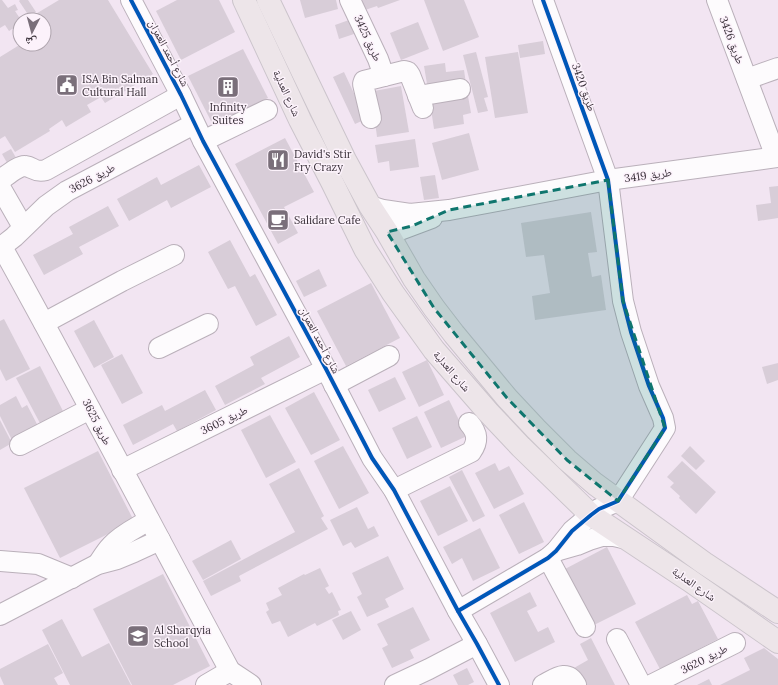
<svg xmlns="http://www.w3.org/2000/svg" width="778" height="685" viewBox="0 0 778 685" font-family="Lora,'Noto Naskh Arabic',serif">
<rect width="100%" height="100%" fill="#f2e5f2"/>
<g fill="#d8cdd8">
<path d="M0,0H2L8,8L15,4L18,10L15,11L21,20L20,24L9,31L5,25L0,28Z"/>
<path d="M20,0H28L36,12L29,16L19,1Z"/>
<path d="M59,0H108L153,74L105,103L101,97L87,105L91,112L66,127L62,120L49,129L50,131L15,152L5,136L0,139V57L21,44H44V20H30L29,18Z"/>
<path d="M177,0H219L235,32L181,60L156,11Z"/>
<path d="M300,0H336L338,9L305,18Z"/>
<path d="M362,0H400L378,8L377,6L365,10Z"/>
<path d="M424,0H464L479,37L443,51Z"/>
<path d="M349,20L354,34L339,39L335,25Z"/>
<path d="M418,22L429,49L401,60L390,33Z"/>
<path d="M543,41L545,54L520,58L518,45Z"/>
<path d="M243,49L268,98L213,125L188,76Z"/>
<path d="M476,52L488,97L484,98L488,111L478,113L463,55Z"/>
<path d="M518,52L528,113L495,118L485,57Z"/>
<path d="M445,63L446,72L464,70L466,84L428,90L424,66Z"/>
<path d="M344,72L366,119L355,124L333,77Z"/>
<path d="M401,86L409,132L377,137L374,114V91Z"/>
<path d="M468,96L471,113L463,115L464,124L434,129L430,102Z"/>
<path d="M469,133L479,170L442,180L432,143Z"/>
<path d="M285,138L314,192L284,207L298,233L278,244L235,164Z"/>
<path d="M415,139L419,167L390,171L389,161L378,163L375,145Z"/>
<path d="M11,149L19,163L10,168L2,154Z"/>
<path d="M199,165L211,187L171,208L167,200L129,221L117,199L157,177L161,185Z"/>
<path d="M435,175L439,198L424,200L420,177Z"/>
<path d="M778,186V218L758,221L756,205L771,203L769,187Z"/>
<path d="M108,206L119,226L79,247L83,254L44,275L33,255L73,234L69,227Z"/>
<path d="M591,212L597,252L588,253L592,277L601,275L606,310L535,320L532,296L550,293L544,255L526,257L521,223Z"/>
<path d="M230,240L250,277L255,274L277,315L256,326L235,286L228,289L208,252Z"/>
<path d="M319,269L327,286L304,297L296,281Z"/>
<path d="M371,283L400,338L346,366L317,311Z"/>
<path d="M4,319L30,369L6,381L0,369V321Z"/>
<path d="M94,320L114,357L94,368L74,331Z"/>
<path d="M289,336L300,357L261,378L265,384L225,405L215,386L254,365L250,357Z"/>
<path d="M122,354L143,393L122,404L101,365Z"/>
<path d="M427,360L444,395L419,407L402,372Z"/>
<path d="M778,363V380L767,384L762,367Z"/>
<path d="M40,366L65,415L42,427L16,378Z"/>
<path d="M395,377L406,399L379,412L368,390Z"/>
<path d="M205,390L216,410L177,431L173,424L133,445L123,425L162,405L165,411Z"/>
<path d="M314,392L340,440L311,455L285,408Z"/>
<path d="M16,396L22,408L27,405L39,428L13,442L0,416V405Z"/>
<path d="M449,400L467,436L441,448L424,412Z"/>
<path d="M270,415L296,462L266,478L241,430Z"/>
<path d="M417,416L432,447L407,459L392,428Z"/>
<path d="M0,420L12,443L0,450Z"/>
<path d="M343,446L369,493L339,509L314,461Z"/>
<path d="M690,446L705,461L696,470L681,456Z"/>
<path d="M98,451L134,521L60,558L24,488Z"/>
<path d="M682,461L716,492L696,514L679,498L680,496L670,487L674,483L667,477Z"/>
<path d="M495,463L499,471L509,466L524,494L494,509L475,473Z"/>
<path d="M299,468L324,516L321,518L328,529L239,576L241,581L211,596L203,581L312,523L295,532L269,484Z"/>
<path d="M462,470L485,516L473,522L449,477Z"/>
<path d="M450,486L468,521L438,536L420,501Z"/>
<path d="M524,502L544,542L519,554L499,515Z"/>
<path d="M357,507L368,529L374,526L379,536L355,548L351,542L343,546L330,520Z"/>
<path d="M480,528L500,568L473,581L462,558L452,564L443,547Z"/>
<path d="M231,540L241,559L203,580L192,561Z"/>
<path d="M607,547L636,604L594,625L565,569Z"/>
<path d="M388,556L404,589L385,599L389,607L367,617L357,597L362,594L352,573Z"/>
<path d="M320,568L329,586L325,588L329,594L332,592L341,610L338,611L339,615L317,626L315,623L288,637L280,621L272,624L266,612L269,610L266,603L282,595L278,588L304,574L305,575Z"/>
<path d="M163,574L210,666L173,685H132L93,609Z"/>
<path d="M530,592L537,606L527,611L538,632L548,627L555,642L515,662L490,613Z"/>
<path d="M687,595L692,604L698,601L718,639L660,669L635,622Z"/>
<path d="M413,607L430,640L410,650L414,658L392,668L382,648L388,645L377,624Z"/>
<path d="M351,611L361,630L343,640L332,620Z"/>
<path d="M62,619L82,657L109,643L131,685H70L42,630Z"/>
<path d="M591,638L615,685H583L574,668L588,660L580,644Z"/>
<path d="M48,644L63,673L54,678L58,685H4L0,676V669Z"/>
<path d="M764,648L778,659V685H720L750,670L744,658Z"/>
<path d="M467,668L474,682L468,685H458L453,675Z"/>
<path d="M709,679L712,685H697Z"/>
</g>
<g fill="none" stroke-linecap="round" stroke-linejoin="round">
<g stroke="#bab0ba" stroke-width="22">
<g id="minor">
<path d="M131,0L181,95L203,141L326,369L372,458L394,490L458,611L477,644L499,685"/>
<path d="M350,0L378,59L384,76"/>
<path d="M717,0L776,157"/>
<path d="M747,79L778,68"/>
<path d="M418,96L460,89"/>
<path d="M371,118L363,84L364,81L404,71L408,72L410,75L423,108"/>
<path d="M203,141L267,110"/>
<path d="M0,180C5,177 19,165 25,166C34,167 34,173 46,170L181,95"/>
<path d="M0,187L23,227"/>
<path d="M370,206L383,210L410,214L449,210L608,180L778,157"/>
<path d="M387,232L400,230L432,218"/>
<path d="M2,247C80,387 154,530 230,671L251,685"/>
<path d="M0,248L14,237L46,206L67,191L194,124"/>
<path d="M44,323L122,281L174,255"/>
<path d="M159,348L208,324"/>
<path d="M334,385L389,356"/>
<path d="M20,445L90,409"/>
<path d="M122,470L326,369"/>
<path d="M394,490L471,452C479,441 477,432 469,423"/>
<path d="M556,551L577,545L589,540L602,536H614L627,539"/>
<path d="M548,558L585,627"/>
<path d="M0,561L38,564L72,578"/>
<path d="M98,564C102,558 106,551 111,546C122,534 136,528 149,520"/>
<path d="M458,611L548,558L556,551L572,531L591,515L599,509L618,501L660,436L665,428L663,418L649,386L631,332L623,301L608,180L543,0"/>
<path d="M0,615L98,564L117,559L134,552L160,540"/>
<path d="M617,639L641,685"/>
<path d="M206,685L230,671"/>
<path d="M395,685L429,669L477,644"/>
<path d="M543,685C555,679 567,668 576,685"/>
<path d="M651,685L735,643"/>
</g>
</g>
<g stroke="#cbc4cb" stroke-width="24">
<g id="major">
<path d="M244,0L300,120L332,182L365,249L393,293L434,350L488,412L521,447L591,515L689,580L778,642"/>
<path d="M268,0L345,160L370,206L387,232L414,279L434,308L454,334L507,398L536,429L567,460L595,484L704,563L778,612"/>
</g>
</g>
<use href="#minor" stroke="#fdfbfd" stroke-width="20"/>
<use href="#major" stroke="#ede5e9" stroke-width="22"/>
<g stroke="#fcf2fb" stroke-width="6">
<g id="cycleway">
<path d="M131,0L181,95L203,141L326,369L372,458L394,490L458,611L477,644L499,685"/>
<path d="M458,611L548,558L556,551L572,531L591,515L599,509L618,501L660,436L665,428L663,418L649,386L631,332L623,301L608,180L543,0"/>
</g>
</g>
<use href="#cycleway" stroke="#0057b8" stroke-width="4"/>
</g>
<path fill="#0f766e" fill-opacity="0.2" stroke="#0f766e" stroke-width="3" stroke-dasharray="8 5" stroke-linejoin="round" d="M608,180L623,301L665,428L618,501L567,460L507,398L434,308L387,232L412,226L449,210Z"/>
<defs>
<g id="civic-square" transform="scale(1.15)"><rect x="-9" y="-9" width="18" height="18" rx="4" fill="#7a6f7a" stroke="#fcf2fb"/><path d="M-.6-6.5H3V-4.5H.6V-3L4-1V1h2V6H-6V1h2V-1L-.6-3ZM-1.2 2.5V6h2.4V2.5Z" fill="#fff"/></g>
<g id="building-square" transform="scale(1.15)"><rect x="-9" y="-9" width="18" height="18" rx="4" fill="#7a6f7a" stroke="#fcf2fb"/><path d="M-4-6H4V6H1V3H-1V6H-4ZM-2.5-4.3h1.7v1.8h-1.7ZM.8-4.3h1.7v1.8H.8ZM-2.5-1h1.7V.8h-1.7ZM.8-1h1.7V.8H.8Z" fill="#fff"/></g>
<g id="restaurant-square" transform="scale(1.15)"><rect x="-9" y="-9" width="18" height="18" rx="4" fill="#7a6f7a" stroke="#fcf2fb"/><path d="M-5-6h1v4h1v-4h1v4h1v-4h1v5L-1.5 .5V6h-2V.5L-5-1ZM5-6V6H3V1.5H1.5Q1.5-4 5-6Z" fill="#fff"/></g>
<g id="cafe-square" transform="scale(1.15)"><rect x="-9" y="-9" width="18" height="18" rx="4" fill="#7a6f7a" stroke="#fcf2fb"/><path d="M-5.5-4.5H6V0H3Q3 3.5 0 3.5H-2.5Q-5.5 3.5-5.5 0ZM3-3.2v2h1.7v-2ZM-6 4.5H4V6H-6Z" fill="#fff"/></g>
<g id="school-square" transform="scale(1.15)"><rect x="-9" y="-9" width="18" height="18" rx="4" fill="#7a6f7a" stroke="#fcf2fb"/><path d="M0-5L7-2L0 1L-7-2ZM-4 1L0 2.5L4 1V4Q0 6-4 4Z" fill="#fff"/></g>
</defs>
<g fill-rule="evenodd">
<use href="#civic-square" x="67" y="85"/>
<use href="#building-square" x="228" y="87"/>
<use href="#restaurant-square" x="278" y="160"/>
<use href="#cafe-square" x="278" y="220"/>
<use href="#school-square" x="138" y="636"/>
</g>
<g text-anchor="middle" stroke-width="3" stroke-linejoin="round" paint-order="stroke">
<g font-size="11" fill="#393039" stroke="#fcf2fb">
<text transform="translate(368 38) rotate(65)" y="4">طريق 3425</text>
<text transform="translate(732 40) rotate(69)" y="4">طريق 3426</text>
<text transform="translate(169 53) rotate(62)" y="4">شارع أحمد العمران</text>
<text transform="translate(584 87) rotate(70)" y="4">طريق 3420</text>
<text transform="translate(287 93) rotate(65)" y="4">شارع العدلية</text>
<text transform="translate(648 175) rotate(-8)" y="4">طريق 3419</text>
<text transform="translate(92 178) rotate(-28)" y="4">طريق 3626</text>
<text transform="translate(320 340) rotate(62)" y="4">شارع أحمد العمران</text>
<text transform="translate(452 371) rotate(49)" y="4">شارع العدلية</text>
<text transform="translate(224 420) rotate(-26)" y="4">طريق 3605</text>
<text transform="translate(97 422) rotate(63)" y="4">طريق 3625</text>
<text transform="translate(694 584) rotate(35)" y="4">شارع العدلية</text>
<text transform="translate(704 659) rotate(-27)" y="4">طريق 3620</text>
</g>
<g font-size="11" fill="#393039" stroke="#fcf2fb" text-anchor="start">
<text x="82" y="83">ISA Bin Salman<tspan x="82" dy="13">Cultural Hall</tspan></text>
<text x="228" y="111" text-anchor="middle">Infinity<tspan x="228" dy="13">Suites</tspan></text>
<text x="294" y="158">David's Stir<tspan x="294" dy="13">Fry Crazy</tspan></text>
<text x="294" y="224">Salidare Cafe</text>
<text x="154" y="634">Al Sharqyia<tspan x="154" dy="13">School</tspan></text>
</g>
</g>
<g transform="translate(32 32) rotate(186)"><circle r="19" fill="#fcf2fb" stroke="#aea4ad"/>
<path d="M0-3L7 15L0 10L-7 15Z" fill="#7a6f7a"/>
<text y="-6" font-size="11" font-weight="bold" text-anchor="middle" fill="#393039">ش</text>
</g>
</svg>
